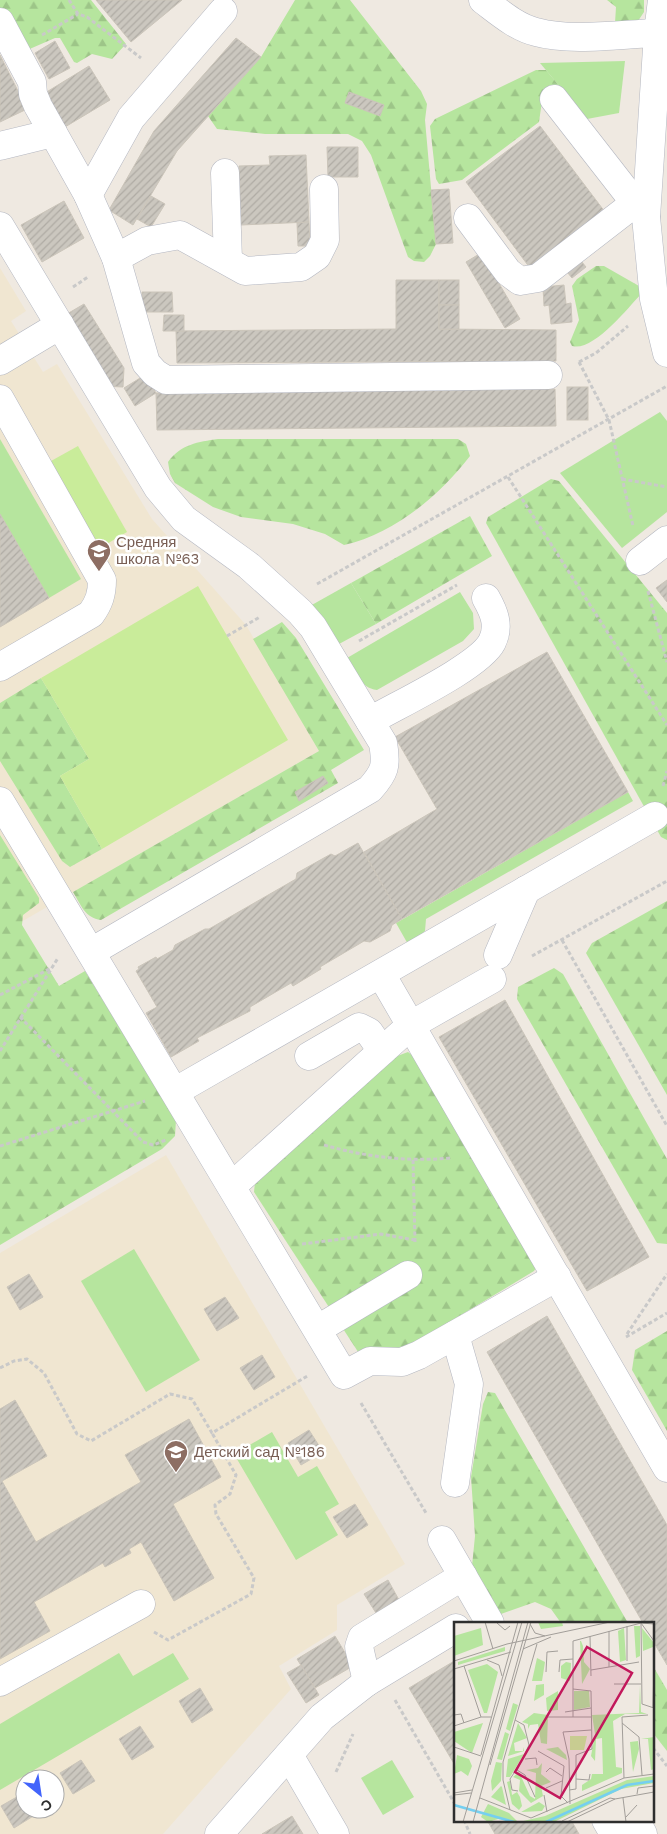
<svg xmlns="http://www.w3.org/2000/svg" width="667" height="1834" viewBox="0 0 667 1834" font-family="'Work Sans',sans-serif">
<defs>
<pattern id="forest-firs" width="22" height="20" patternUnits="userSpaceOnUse" patternTransform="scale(1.25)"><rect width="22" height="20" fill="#b6e59e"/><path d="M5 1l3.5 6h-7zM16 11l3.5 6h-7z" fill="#9dc588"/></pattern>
<pattern id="building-hatch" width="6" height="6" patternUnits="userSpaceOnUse" patternTransform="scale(1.25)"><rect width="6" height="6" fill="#cbc7bf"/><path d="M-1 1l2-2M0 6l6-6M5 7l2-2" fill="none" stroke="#afaba4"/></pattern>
</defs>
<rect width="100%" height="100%" fill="#efe9e1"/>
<g fill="#f0e6d1" fill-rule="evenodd">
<path d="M0,268L26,311L11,321L43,372L57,364L152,519L246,625L319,751L0,934Z"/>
<path d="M166,1155L405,1564L337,1605V1630L279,1666L291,1689L163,1834H0V1253ZM25,1779H55V1809H25Z"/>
</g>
<g fill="#b6e59e">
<path d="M625,61L619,113L587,119L540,63Z"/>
<path d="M660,412L667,421V512L622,548L560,473Z"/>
<path d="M0,439L81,579L49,598L0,514Z"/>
<path d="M351,583L376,624L339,644L310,606Z"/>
<path d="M460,592L473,613L474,629L463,641L377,690C360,688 355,671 347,658Z"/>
<path d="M628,792L633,801L426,919L425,931L409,946L396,923Z"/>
<path d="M134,1249L200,1360L146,1392L81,1281Z"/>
<path d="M272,1432L298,1477L317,1466L339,1504L325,1512L338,1535L296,1560L234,1454Z"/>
<path d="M119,1653L133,1676L173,1653L189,1679L0,1790V1724Z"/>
<path d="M392,1760L414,1797L383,1815L361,1778Z"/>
</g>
<g fill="url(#forest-firs)">
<path d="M0,0H91L126,44L112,59L92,54L77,63L74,62L60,38H55L25,51L0,9Z"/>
<path d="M295,0H350L421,91L427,104L425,120L436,244L430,256L424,262L414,261L408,257L371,155L362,141L348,134H265L217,129L208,116L261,57Z"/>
<path d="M607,0H644V12L638,21L615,23L616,7Z"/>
<path d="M536,70H546L561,88L550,89L542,101L539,122L462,180L439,184L436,179L430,126L435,119Z"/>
<path d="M596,266H604L639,286L641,294C627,309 593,352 572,346L570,342L579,320L572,286L577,279Z"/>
<path d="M218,439H458L466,444L470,456C439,496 394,534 344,545L325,534L293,524L241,517L213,507L175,483L170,474L168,462C181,444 198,442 218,439Z"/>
<path d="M551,479L559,481L667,613V840L661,837L486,523L488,517Z"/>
<path d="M470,516L492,556L376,624L351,583Z"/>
<path d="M282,622L296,638L364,750L331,770L338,783L101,920C85,918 81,905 73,892L319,751L253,639Z"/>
<path d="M41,678L89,759L60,776L102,849L70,867L62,861L0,761V703Z"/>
<path d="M0,835L39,898V903L23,915L22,925L59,986L85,971L176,1120L175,1136L162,1149L0,1245Z"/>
<path d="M667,901V1095L586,953L592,943Z"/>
<path d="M554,968L563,974L667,1159V1244L657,1243L517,999L518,987Z"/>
<path d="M408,1052L418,1060L537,1266L534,1271L378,1365L364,1361L254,1192L255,1182L392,1058Z"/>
<path d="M667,1331V1431L632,1370L635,1350Z"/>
<path d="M488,1392L495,1393L628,1623H561L551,1609L535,1602L501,1614L495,1610L472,1566L475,1536L471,1477L483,1404Z"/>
<path d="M653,1666L667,1690V1751L653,1733Z"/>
</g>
<g fill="#c9ec9a">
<path d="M78,446L127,532L100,548L51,461Z"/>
<path d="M198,586L288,740L102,849L60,776L89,759L41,678Z"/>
</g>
<g fill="url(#building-hatch)" stroke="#cbc5ba">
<path d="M96,0H182L131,42Z"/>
<path d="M236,38L261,57L177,151L133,225L109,210L154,131Z"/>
<path d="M55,41L70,68L49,79L35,53Z"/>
<path d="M0,55L27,109L0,122Z"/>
<path d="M89,66L110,100L65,127L45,93Z"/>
<path d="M349,92L384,105L380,116L345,103Z"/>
<path d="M540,126L605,212L530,268L466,182Z"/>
<path d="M327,147H358V177H328Z"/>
<path d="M306,155L309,222L241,225L239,166L270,165L269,156Z"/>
<path d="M449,189L453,243L436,244L431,190Z"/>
<path d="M151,196L165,204L151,227L137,219Z"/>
<path d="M64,201L84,238L42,262L21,225Z"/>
<path d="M309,222L310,246H298L297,223Z"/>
<path d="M481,253L520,319L505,328L466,262Z"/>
<path d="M577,256L586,267L572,278L563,267Z"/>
<path d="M396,280H439V329L556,330V361L177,363L176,331L396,329Z"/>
<rect x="439" y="280" width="20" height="25"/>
<path d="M564,285L566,304L571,303L572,322L551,324L549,305L544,306L543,287Z"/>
<path d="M142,292H172L173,312H142Z"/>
<path d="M84,304L124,368L123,387L104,386L67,314Z"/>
<rect x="439" y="305" width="20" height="24"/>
<path d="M164,315H184V331H163Z"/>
<path d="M145,375L156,393L135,406L124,388Z"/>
<rect x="567" y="387" width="21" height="33"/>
<path d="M555,389L556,426L157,430L156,393Z"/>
<path d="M0,514L49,598L0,627Z"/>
<path d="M667,580V602L656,588Z"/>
<path d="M547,652L628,792L402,919L364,852L437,809L395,737Z"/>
<path d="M323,776L328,783L299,801L295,792Z"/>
<path d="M358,843L402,919L392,925L390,931L370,942L364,941L320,967L321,969L293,986L291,983L250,1007V1011L197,1038L199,1041L171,1057L146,1013L157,1007L136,971L139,969L138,967L156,957L157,959L173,950L175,945L205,929H209L296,879L297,873L331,854L335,856Z"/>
<path d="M505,1000L649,1257L587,1291L439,1037Z"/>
<path d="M29,1274L43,1297L20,1310L7,1287Z"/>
<path d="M225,1297L239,1318L217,1331L204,1309Z"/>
<path d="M547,1316L667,1525V1665L653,1641V1623H643L487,1352Z"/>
<path d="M262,1355L275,1377L254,1390L240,1368Z"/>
<path d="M15,1400L47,1456L2,1481L36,1542L141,1482L125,1455L189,1419L221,1477L173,1504L214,1578L174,1601L141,1542L129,1549L131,1553L105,1567L103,1563L34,1602L50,1631L0,1659V1409Z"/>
<path d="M309,1430L323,1452L301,1465L288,1443Z"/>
<path d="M355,1504L368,1525L347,1538L333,1517Z"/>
<path d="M388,1580L399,1600L376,1613L364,1594Z"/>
<path d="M335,1636L353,1666L315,1688L297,1659Z"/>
<path d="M456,1660V1767L409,1688Z"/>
<path d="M301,1665L319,1695L306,1703L287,1673Z"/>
<path d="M200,1688L213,1710L192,1723L179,1701Z"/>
<path d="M140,1726L154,1747L132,1760L119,1739Z"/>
<path d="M81,1760L95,1781L73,1794L60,1773Z"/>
<path d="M22,1794L25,1799V1809H31L35,1815L14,1828L1,1806Z"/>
<path d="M292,1816L303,1834H262Z"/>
<path d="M487,1820H571L579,1834H495Z"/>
</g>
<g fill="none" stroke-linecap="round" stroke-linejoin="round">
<g stroke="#b4b7c1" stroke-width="29">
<g id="minor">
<path d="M483,0C499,12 516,27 536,32C572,42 621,34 658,33L646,217L654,299L667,353"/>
<path d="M0,22L32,82L33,94L38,106L88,195L116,258L146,363L155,373L166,380L548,375"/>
<path d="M658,33L662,0"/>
<path d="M554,99L646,217"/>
<path d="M0,146L53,133"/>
<path d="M225,173L228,260"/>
<path d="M88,195L131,118L223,11"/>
<path d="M468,218L508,272L520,281L538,278L635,203"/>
<path d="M0,226L158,488L184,519L249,566L300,612L313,627L383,743C387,766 385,772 370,789L91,952"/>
<path d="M116,258L147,241L180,235L245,271L301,267L317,256L325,240L324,189"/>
<path d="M0,361L60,325"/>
<path d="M0,399L102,580C102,594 99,603 91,614L0,667"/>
<path d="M640,561L667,540"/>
<path d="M370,721C397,705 479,667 492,642C500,626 494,612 486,598"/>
<path d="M0,801L344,1375L370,1361L402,1362L419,1355L557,1277"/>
<path d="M498,955L526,890"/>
<path d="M381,974L667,1468"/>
<path d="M309,1056L359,1027L369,1032L382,1051"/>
<path d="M176,1091L655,816"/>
<path d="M232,1186L411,1025L492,979"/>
<path d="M318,1329L408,1275"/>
<path d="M455,1335L469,1384L455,1483"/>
<path d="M442,1540L490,1623"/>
<path d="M0,1682L141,1604"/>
<path d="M367,1682L359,1647L362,1638L463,1576"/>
<path d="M289,1755L335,1834"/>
<path d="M606,1820L614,1834"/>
<path d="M635,1820L643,1834"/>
<path d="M219,1834L322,1717L367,1682L456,1628"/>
</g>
</g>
<g stroke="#c9c9c9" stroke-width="3" stroke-dasharray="4 2.5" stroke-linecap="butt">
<path d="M69,0L78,14L87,17L141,58"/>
<path d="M42,35L78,14"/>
<path d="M73,287L88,277"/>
<path d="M579,362L609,420L633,526"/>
<path d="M579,362L596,353L628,326"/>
<path d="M508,477L667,725"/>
<path d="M622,479L667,487"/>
<path d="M317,584L667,386"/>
<path d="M648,591L667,662"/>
<path d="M227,636L260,617"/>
<path d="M359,641L457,585"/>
<path d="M663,786L667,771"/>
<path d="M562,940L667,1126"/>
<path d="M532,956L667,881"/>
<path d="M0,995L51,968"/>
<path d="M20,1017L143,1142L153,1145L166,1140"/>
<path d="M0,1051L58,958"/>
<path d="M324,1145C366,1157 408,1162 451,1158"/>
<path d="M0,1146L145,1101"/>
<path d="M413,1160L415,1242"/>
<path d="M302,1244L381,1234L415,1240"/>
<path d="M627,1334L667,1274"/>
<path d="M626,1337L667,1313"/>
<path d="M0,1368L14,1361L27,1359L44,1373L77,1434L91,1441L170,1394L192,1399L212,1433L309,1375"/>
<path d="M361,1403L426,1513"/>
<path d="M154,1632L168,1640L251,1594L254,1578L216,1514L215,1505L230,1494L236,1475L212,1433"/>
<path d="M395,1700L456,1806"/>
<path d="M653,1748L667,1766"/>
<path d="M336,1772L353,1734"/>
<path d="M464,1820L470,1834"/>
</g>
<use href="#minor" stroke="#fff" stroke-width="28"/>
</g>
<defs>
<g id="school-pin" transform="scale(1.25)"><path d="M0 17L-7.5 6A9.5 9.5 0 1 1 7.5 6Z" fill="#8d6e63" stroke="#fff"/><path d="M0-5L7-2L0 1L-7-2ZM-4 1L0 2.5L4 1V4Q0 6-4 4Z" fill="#fff"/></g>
</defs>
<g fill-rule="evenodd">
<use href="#school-pin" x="99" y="551"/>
<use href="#school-pin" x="176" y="1452"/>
</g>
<g text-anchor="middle" stroke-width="5" stroke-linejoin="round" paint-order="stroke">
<g font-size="15" fill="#785e54" stroke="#fff" text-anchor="start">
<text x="116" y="547">Средняя<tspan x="116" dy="17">школа №63</tspan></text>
<text x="194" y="1457">Детский сад №186</text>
</g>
</g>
<g transform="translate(454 1622)">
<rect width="200" height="200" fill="#efe9e1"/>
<path d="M33,42L44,50L33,91H30L14,48ZM29,101L18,131L0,119V110ZM184,119L185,127L179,150L176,120ZM3,133L15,137L18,144L14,154L7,149L0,152Z" fill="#b6e59e"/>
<path d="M84,0H108L109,4L87,7ZM186,4V34L182,36L180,4ZM27,6L29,23L0,34V14ZM170,6L172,38L166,40L164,9ZM188,6L200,21L199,25L189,29ZM126,19H127L129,24L130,40L136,47L128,62ZM51,25V29L4,43V40ZM83,36L91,40L88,59H78ZM112,40L117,41L116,59L107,56V44ZM90,62V73L80,79L82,63ZM186,63L187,90L193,92H171L159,99L162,145L168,146V151L128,169V163L137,157L138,152H149L148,116L142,117L141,139L137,134L141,112L138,93L185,91ZM104,69V88L93,89L92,76ZM120,69H135L136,85L120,88ZM59,81L64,83L56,109L52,107ZM80,91L94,93L93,122L87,121L84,102L76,103L74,107V102L68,100ZM64,101L73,116L60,121L61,129H69V125L70,129L54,134ZM51,110L55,112L48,138L43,137ZM200,115V147L197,148L194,117H187ZM104,125L112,133L113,138L92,127ZM70,132L56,155H52L54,137ZM42,140L48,141L47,159L38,169L37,159ZM88,141L87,152L97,160L87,164L89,174L77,181L65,169L66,158L59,155L65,150L76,174L81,177L82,151L72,148L84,146ZM200,154V161L167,167L100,200H65L91,194L173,158ZM56,159L58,173L63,170L66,175L68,184L65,188L58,182L53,160ZM47,164L48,165L52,183L37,175ZM85,180L91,184L88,189L67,190ZM34,182L55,191L64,200L44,197L34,200L27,195Z" fill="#b6e59e"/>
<path d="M116,114H133L130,128H116Z" fill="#c9ec9a"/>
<path fill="none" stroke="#75cff0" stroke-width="2.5" d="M0,183L60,200M92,200L173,163L200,159"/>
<path fill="none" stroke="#a29e99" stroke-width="1" d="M31,0L39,27M43,1L51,8L56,4M187,1L188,82L200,86M187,1L200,19M76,2L81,11L91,14M155,9V45M136,14L137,54M69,27L97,15M33,38L45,43L48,54M0,39L53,22L156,0M173,39V4M10,44L27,95M0,47L57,30M137,48L185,40M92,50L93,30L104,29M105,50L106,38L119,37M160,62H187M119,67L137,69L138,127L122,133V157L135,158L136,152M199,85L200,42M111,90L137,86M0,93L7,92L10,101M94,95H137M119,95V19L187,1L200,2M61,98L70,103L75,123L63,148L71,153L81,175M168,101L185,115L188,153M0,104L27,95H37M0,125L27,134M84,129L110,144L107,174L114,181M27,133L64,0M71,137L82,136L83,143M36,143L77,0M62,148L56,157L58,168L64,169M92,150L96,146L108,154M170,156L168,95L194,93M92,166L108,159M115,168L122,167V157M0,171L18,168M183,172L184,166L200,164M0,173L17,171M90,173L93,190M26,176L77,196L170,156L200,152M169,176L172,200M116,182L115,137L109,110L137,108M56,188L49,158V140L83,22M172,195L183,183M108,199L156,176L161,177M9,200L68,0M19,200L74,0M113,200L161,177L200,170"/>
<path fill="#c2185b" fill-opacity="0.15" stroke="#c2185b" stroke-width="2.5" d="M133,25L178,51L106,176L61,150Z"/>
<rect width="200" height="200" fill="none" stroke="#2e2e2e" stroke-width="2.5"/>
</g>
<g transform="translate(40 1794) rotate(150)"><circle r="24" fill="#ffffff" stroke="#ababab"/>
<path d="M0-4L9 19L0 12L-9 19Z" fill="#4264fb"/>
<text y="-8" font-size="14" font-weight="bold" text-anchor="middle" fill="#2e2e2e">С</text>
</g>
</svg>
